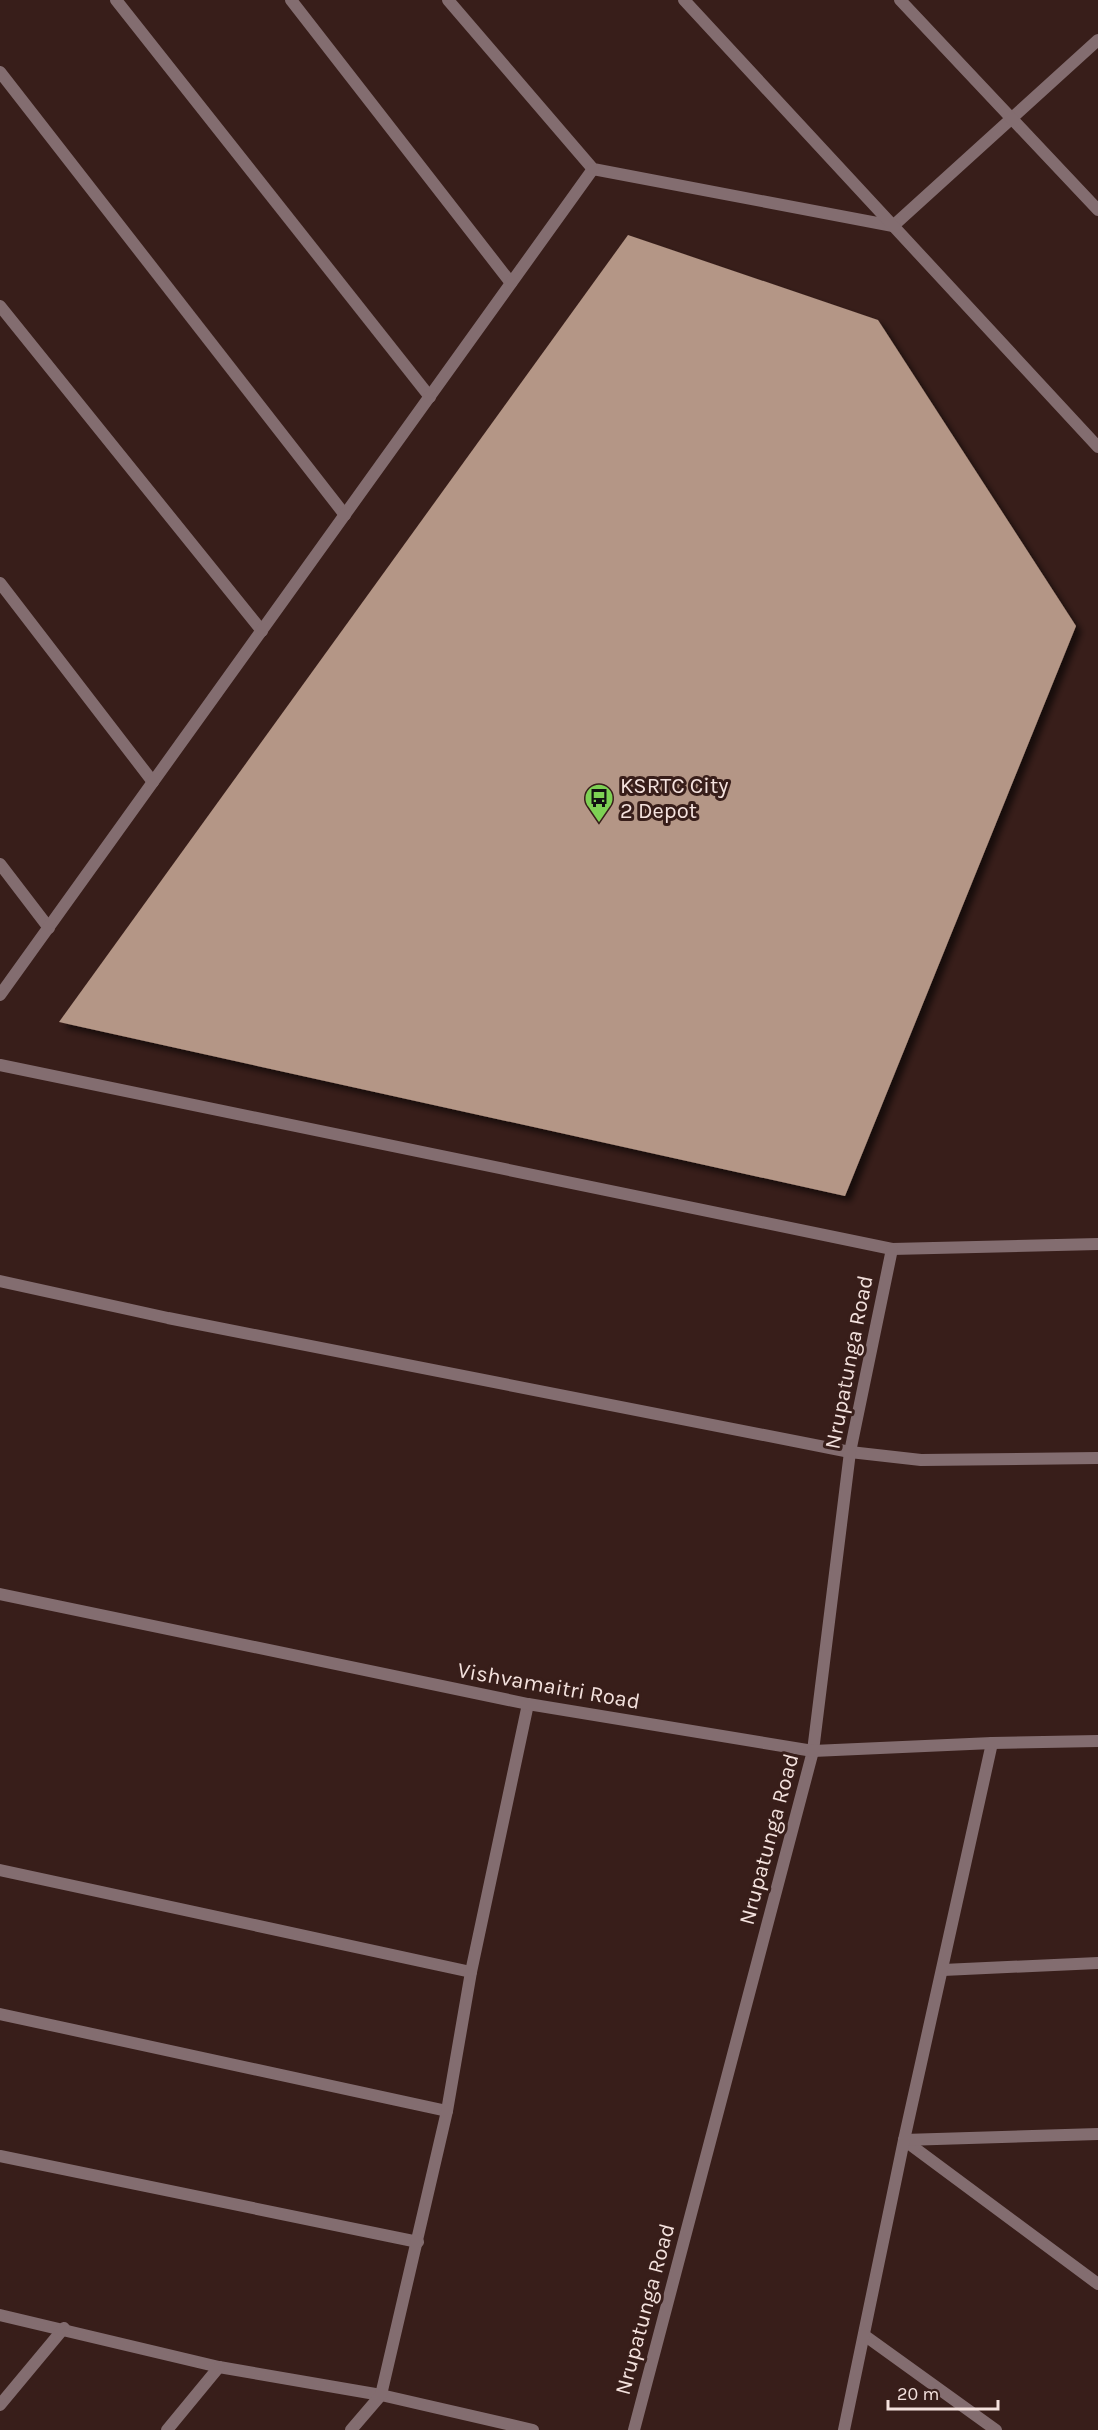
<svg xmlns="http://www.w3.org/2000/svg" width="1098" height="2430" viewBox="0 0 1098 2430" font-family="Karla,sans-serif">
<defs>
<filter id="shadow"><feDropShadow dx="5.5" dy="5.5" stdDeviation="3" flood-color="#0009"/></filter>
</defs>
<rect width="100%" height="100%" fill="#381e1a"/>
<path fill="#b49686" filter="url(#shadow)" d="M628,235L878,320L1076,626L845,1196L59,1022Z"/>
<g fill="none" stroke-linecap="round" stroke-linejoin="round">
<g stroke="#836d70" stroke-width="12">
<path d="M116,0L430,397"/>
<path d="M291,0L511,283"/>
<path d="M448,0L593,169L893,226L1098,40"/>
<path d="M684,0L1098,447"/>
<path d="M900,0L1098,210"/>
<path d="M0,72L345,515"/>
<path d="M0,306L262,631"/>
<path d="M0,583L153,782"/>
<path d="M0,864L49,928"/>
<path d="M0,995L593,169"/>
<path d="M0,1065L892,1249L1098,1244"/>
<path d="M0,1281L168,1318L850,1452L921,1460L1098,1458"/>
<path d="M0,1870L471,1972"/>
<path d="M943,1970L1098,1963"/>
<path d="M0,2014L447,2111"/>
<path d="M904,2140L1098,2284"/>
<path d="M904,2140L1098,2134"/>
<path d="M0,2156L418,2242"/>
<path d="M0,2315L219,2367L381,2395L533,2430"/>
<path d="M864,2335L996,2430"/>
<path d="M0,2405L64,2328"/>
<path d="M167,2430L219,2367"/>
<path d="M351,2430L381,2395L447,2111L471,1972L528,1704"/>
<path d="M634,2430L813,1751L850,1452L892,1249"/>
<path d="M844,2430L904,2140L992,1743"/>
</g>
<path stroke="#836d70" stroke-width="12" d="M0,1594L528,1704L813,1751L992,1743L1098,1741"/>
</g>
<defs>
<g id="bus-pin" transform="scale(1.5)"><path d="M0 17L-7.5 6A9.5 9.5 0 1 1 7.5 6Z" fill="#7dd154" stroke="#381e1a"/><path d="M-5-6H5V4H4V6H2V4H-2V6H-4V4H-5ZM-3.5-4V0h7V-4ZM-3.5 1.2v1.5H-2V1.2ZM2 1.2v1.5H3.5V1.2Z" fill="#111"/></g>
</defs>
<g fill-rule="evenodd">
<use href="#bus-pin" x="599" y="798"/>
</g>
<g text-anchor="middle" stroke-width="6" stroke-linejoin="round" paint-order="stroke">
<g font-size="22" fill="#f4e2de" stroke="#381e1a" text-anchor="start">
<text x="620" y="793">KSRTC City<tspan x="620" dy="25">2 Depot</tspan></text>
</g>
<g font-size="22" fill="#f4e2de" stroke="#381e1a">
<text transform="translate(848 1362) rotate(-79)" y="8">Nrupatunga Road</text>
<text transform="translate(549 1685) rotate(10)" y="8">Vishvamaitri Road</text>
<text transform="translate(768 1839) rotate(-75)" y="8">Nrupatunga Road</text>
<text transform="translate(644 2309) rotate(-75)" y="8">Nrupatunga Road</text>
</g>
</g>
<path d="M888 2400v9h110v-9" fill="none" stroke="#f4e2de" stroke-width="3"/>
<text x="897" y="2400" font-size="18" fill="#f4e2de" stroke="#381e1a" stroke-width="4.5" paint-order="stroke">20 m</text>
</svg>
